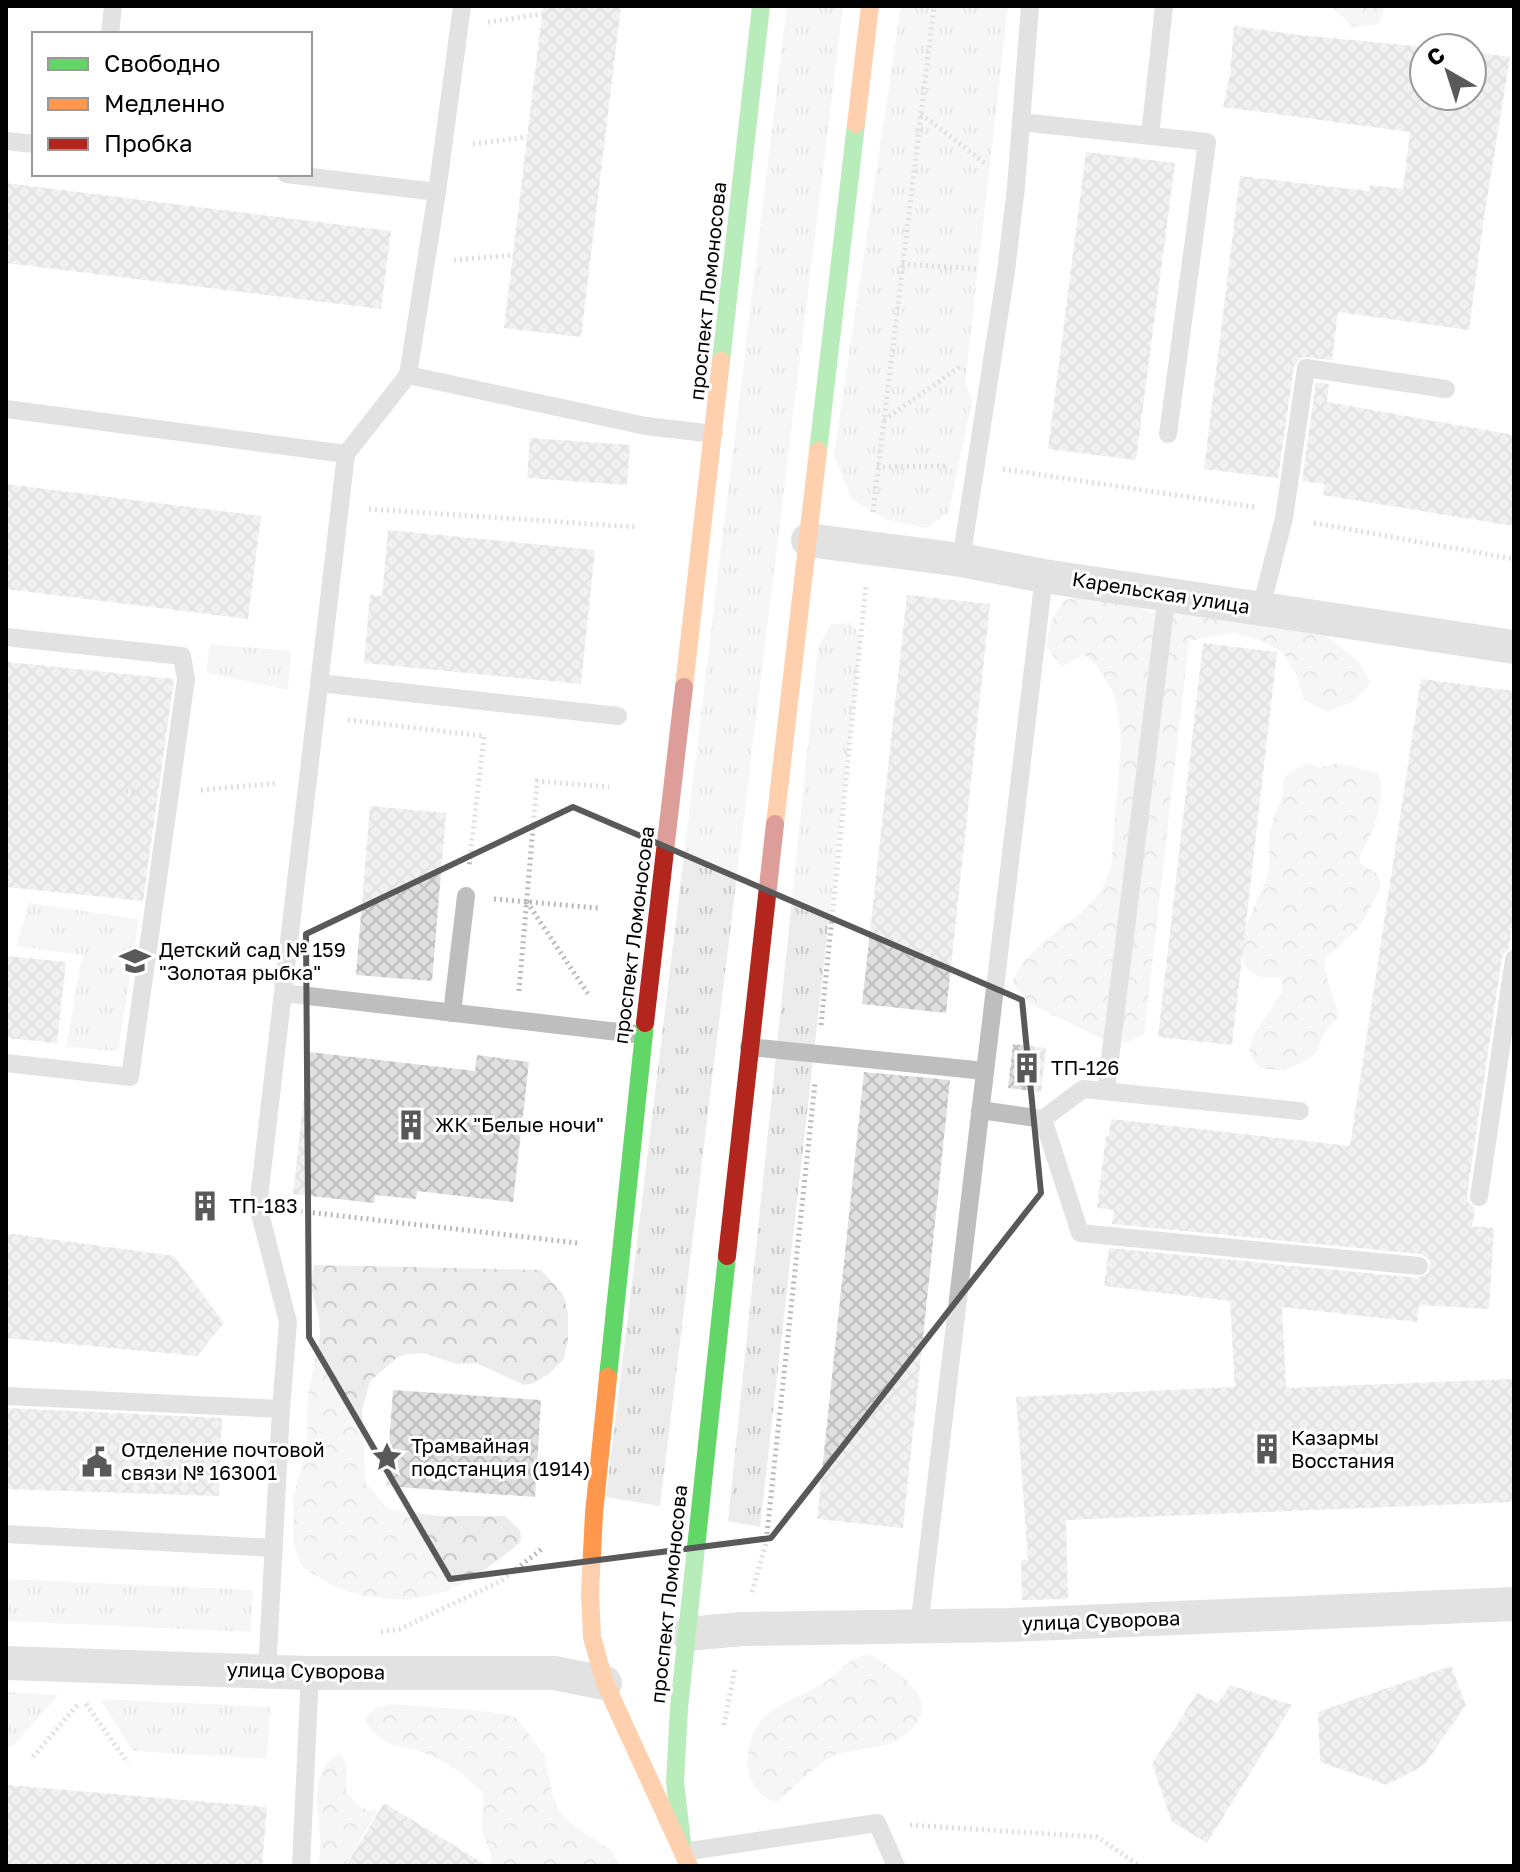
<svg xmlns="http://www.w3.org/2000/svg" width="1520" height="1872" viewBox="0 0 1520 1872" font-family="'Golos Text',sans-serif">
<defs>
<pattern id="grass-tufts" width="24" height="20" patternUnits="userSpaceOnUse" patternTransform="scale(2)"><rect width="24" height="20" fill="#ececec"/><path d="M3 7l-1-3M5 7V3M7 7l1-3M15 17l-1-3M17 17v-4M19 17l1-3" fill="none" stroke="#c9c9c9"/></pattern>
<pattern id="forest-crowns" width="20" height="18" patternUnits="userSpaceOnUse" patternTransform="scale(2)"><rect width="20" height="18" fill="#ececec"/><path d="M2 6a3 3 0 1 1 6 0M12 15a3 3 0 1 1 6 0" fill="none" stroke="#c9c9c9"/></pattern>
<pattern id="building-cross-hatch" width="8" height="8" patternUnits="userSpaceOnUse" patternTransform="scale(2)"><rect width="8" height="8" fill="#dfdfdf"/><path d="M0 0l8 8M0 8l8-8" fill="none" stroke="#bebebe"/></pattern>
</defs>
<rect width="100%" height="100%" fill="#fff"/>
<g fill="url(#grass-tufts)">
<path d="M787,6H843L660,1506L606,1497Z"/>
<path d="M901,6H1008L965,382L972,400L949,512L927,528L888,520L852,500L834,455Z"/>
<path d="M852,623L861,638L760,1527L728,1521L818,647L831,624Z"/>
<path d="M210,644L291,651L288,690L206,673Z"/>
<path d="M29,903L139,919L118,1051L66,1047L82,955L16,946Z"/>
<path d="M6,1579L253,1590L251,1632L6,1621Z"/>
<path d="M6,1692L58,1695L13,1746H6Z"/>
<path d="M100,1699L270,1707L267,1759L133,1751Z"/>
</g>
<g fill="url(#forest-crowns)">
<path d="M1331,6H1385L1379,24L1354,27Z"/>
<path d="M1088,595L1131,604L1152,613L1176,607L1318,629L1359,662L1371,684L1352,702L1327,712L1304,700L1296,674L1282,651L1259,640L1233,633L1189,641L1144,1035L1125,1043L1100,1038L1029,1003L1012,982L1024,960L1044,941L1085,910L1101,891L1111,868L1121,743L1119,718L1113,692L1098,667L1084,655L1061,667L1046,645L1051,621L1064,600Z"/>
<path d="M1310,763L1318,768L1339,763L1378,773C1388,796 1373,834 1360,855V863L1376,873L1380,881V890L1358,929L1325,958L1324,968L1339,1016L1326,1030L1315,1054L1307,1060L1284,1071L1259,1068L1249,1052L1253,1036L1283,990L1280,978C1272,977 1262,978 1256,975C1220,960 1262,896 1268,874C1271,864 1268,854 1269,844C1270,826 1276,812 1282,797C1285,791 1282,784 1284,778C1288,770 1303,767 1310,763Z"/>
<path d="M314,1265L541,1270L563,1294L568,1313V1342L563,1360L549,1374L534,1383L524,1385L476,1363L457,1364L424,1353L407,1354L398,1357L370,1381L362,1411L365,1482L384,1505L394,1510L438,1516H505L520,1530L521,1541L515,1547L470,1581L444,1592L405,1600L363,1596L335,1587L305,1569L300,1563L294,1546L293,1498L307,1445L308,1394L320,1336L319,1317L310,1285Z"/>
<path d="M868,1654C891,1667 940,1695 915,1725C908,1734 894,1742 884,1745C866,1750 847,1749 830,1758C812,1768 795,1787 778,1801C764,1801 762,1795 754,1785C748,1776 747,1767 748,1756C751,1708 788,1704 822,1684C839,1674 848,1658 868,1654Z"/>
<path d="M392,1704L472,1710L504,1714L518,1719L544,1755L553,1796L560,1812L571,1824L611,1850L620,1866H491C493,1852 487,1846 483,1834C479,1820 486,1807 483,1793C468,1778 451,1765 432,1756C401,1741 384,1754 364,1718L376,1708Z"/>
<path d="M340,1753L347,1765L346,1792C355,1803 362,1811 377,1811L345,1866H318C328,1828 299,1776 340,1753Z"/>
</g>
<g fill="url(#building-cross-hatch)">
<path d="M543,6H621L581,337L504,328Z"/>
<path d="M1234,26L1298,35L1436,48H1424V96H1472V52L1510,57L1484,217L1469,330L1338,312L1332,360L1302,357L1294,366L1278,478L1204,469L1240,176L1369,191L1370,185L1403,189L1410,132L1223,107L1230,74Z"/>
<path d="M1086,152L1175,163L1136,460L1048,449Z"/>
<path d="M6,183L391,231L381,309L6,263Z"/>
<path d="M1316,382L1329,384L1327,402L1514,435V526L1323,495L1325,484L1302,481Z"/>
<path d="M530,438L630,445L627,485L527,478Z"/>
<path d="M6,484L261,516L248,619L6,589Z"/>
<path d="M388,530L595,550L581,684L364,663L370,595L382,596Z"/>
<path d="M907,595L990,604L946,1013L862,1004Z"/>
<path d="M1203,643L1277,652L1232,1045L1158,1037Z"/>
<path d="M8,662L174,679L143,901L6,887Z"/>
<path d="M1421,679L1514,691V911L1509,948L1502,957L1467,1195L1468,1202L1475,1208L1472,1226L1494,1228L1489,1309L1419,1305L1417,1322L1282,1307L1286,1388L1514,1379V1502L1066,1520L1068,1599L1022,1600L1021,1560H1028L1016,1397L1235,1387L1230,1301L1104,1286L1109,1248L1418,1278L1429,1272L1430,1260L1420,1254L1112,1224L1114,1210L1097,1208L1106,1136H1109L1111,1119L1350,1146Z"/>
<path d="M370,806L446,813L432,981L356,975Z"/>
<path d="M6,956L66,962L57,1043L6,1038Z"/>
<path d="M1013,1044L1046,1048L1041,1092L1008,1088Z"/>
<path d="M309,1052L475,1071L477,1055L529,1062L513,1202L417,1191L416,1199L375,1195L374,1203L293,1194Z"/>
<path d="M864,1072L950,1080L903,1528L817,1519Z"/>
<path d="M6,1233L174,1256L224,1323L197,1356L6,1338Z"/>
<path d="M393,1390L541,1400L535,1497L386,1486Z"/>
<path d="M6,1408L222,1418L219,1496L6,1489Z"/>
<path d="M1451,1666L1466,1705L1424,1765L1387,1785L1320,1762L1318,1712Z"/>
<path d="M1230,1685L1292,1705L1207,1843L1172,1822L1152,1764L1197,1693L1218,1703Z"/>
<path d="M6,1785L267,1807L262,1866H6Z"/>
<path d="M384,1803L417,1823L488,1866H346Z"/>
</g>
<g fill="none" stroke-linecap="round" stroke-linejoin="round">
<g stroke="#b9b9b9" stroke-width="5" stroke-dasharray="2 4" stroke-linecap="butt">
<path d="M488,22L542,14"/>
<path d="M921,114L986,164"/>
<path d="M473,144L527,137"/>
<path d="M454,260L513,255"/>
<path d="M902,264L977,269"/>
<path d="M884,420L961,366"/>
<path d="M877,467L946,466"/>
<path d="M1003,469L1255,507"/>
<path d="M369,509L636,527"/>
<path d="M873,512L934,6"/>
<path d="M1314,523L1514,559"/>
<path d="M348,720L484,736L469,867"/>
<path d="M201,790L278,783"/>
<path d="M126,791L139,792"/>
<path d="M494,899L598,908"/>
<path d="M527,902L590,997"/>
<path d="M519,991L537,781L609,787"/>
<path d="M821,1025L866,585"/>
<path d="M289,1210L578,1243"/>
<path d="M752,1592L766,1543L815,1083"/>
<path d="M381,1632L400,1629L501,1581L543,1548"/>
<path d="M86,1704L128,1763"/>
<path d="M724,1725L735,1668"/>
<path d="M33,1757L79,1703"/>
<path d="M910,1825L1097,1837L1140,1866"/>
</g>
<g stroke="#bebebe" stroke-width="18">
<path d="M110,34L113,6"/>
<path d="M1021,122L1207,142L1168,434"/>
<path d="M1150,136L1164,6"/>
<path d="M6,141L34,144"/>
<path d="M286,174L437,192L408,375"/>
<path d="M437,192L462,6"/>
<path d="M6,409L346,454L408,375L646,426L714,434"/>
<path d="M961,560L1006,271L1016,187L1030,6"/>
<path d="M1261,608L1284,518L1306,368L1446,389"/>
<path d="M6,637L182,656L186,679L130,1077L6,1063"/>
<path d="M319,683L618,716"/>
<path d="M283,993L644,1035"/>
<path d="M452,1013L466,896"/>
<path d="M749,1047L985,1071"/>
<path d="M1106,1091L1167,594"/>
<path d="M980,1110L1043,1119L1083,1089L1300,1111"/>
<path d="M1043,1119L1080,1233L1419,1266"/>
<path d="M1479,1197L1514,959"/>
<path d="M6,1396L281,1409"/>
<path d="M6,1534L274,1548"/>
<path d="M919,1627L1044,576"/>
<path d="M267,1672L281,1409L288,1322L258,1206L346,454"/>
<path d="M683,1852L877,1823L896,1866"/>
<path d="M301,1866L310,1673"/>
</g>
<g stroke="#bebebe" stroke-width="34">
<path d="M808,540L961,560L1044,576L1514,647"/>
<path d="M688,1634L742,1629L1009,1625L1514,1604"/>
<path d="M6,1663L310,1673H554L605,1683"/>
</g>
<g stroke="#63d668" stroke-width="18">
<path d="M721,361L761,6"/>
<path d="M818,451L856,124"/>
<path d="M608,1377L645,1023"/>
<path d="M682,1842L675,1782L679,1708L727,1256"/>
</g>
<g stroke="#ff974d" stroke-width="18">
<path d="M856,124L870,6"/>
<path d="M684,687L721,361"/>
<path d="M775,824L818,451"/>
<path d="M608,1377L594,1513L590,1593L592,1637L605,1683L689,1866"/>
</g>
<g stroke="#b3261e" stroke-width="18">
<path d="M645,1023L684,687"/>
<path d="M727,1256L775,824"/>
</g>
</g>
<path d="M0 0H1520V1872H0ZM573,807L1022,1000L1041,1193L771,1538L450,1579L309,1337L306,934Z" fill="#fff" fill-opacity=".55" fill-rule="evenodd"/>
<path fill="none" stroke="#595959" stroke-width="6" stroke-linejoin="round" d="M573,807L1022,1000L1041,1193L771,1538L450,1579L309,1337L306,934Z"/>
<defs>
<g id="school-bare" transform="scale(2.4)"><path d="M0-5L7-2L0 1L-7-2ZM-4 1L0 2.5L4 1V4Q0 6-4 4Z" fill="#595959" stroke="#fff" stroke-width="2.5" paint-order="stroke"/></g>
<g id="building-bare" transform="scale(2.4)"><path d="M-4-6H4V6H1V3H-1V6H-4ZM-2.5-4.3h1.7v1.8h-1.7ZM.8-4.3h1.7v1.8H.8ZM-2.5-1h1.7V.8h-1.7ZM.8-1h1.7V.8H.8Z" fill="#595959" stroke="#fff" stroke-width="2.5" paint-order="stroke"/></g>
<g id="sight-bare" transform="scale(2.4)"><path d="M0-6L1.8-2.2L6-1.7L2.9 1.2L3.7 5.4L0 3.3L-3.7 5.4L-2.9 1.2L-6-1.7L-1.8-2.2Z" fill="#595959" stroke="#fff" stroke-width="2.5" paint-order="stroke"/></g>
<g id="civic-bare" transform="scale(2.4)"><path d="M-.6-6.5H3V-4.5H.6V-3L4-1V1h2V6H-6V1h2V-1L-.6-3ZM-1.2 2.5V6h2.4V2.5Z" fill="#595959" stroke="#fff" stroke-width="2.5" paint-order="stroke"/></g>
</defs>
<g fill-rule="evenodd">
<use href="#school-bare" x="135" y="961"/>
<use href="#building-bare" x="1027" y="1068"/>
<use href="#building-bare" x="411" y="1125"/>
<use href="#building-bare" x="205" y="1206"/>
<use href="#building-bare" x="1267" y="1449"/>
<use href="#sight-bare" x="387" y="1457"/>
<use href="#civic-bare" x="97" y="1462"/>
</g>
<g text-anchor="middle" stroke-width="6" stroke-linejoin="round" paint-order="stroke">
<g font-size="20" fill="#000" stroke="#fff">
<text transform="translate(708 291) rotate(-84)" y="7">проспект Ломоносова</text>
<text transform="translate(1161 593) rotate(9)" y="7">Карельская улица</text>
<text transform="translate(634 935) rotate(-83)" y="7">проспект Ломоносова</text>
<text transform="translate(669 1594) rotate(-84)" y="7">проспект Ломоносова</text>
<text transform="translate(1101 1621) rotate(-2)" y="7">улица Суворова</text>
<text transform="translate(306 1671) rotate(1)" y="7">улица Суворова</text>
</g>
<g font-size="20" fill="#000" stroke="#fff" text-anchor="start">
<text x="159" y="957">Детский сад № 159<tspan x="159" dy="23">"Золотая рыбка"</tspan></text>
<text x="1051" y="1075">ТП-126</text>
<text x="435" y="1132">ЖК "Белые ночи"</text>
<text x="229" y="1213">ТП-183</text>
<text x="1291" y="1445">Казармы<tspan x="1291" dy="23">Восстания</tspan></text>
<text x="411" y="1453">Трамвайная<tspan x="411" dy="23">подстанция (1914)</tspan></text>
<text x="121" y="1457">Отделение почтовой<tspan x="121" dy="23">связи № 163001</tspan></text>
</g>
</g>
<rect width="1520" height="1872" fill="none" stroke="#000000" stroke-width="16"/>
<rect x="32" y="32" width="280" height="144" fill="#ffffff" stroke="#999999" stroke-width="2"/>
<rect x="48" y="58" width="40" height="12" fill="#63d668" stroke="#999999" stroke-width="2"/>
<text x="104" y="72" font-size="24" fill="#000000">Свободно</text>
<rect x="48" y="98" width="40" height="12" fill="#ff974d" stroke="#999999" stroke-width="2"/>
<text x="104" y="112" font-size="24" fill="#000000">Медленно</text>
<rect x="48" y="138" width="40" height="12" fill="#b3261e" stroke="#999999" stroke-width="2"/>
<text x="104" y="152" font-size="24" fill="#000000">Пробка</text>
<g transform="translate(1448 72) rotate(321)"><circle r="38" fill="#ffffff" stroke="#999999" stroke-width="2"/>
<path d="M0-6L14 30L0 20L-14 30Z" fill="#595959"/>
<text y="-12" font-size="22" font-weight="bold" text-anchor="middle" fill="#000000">С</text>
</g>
</svg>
